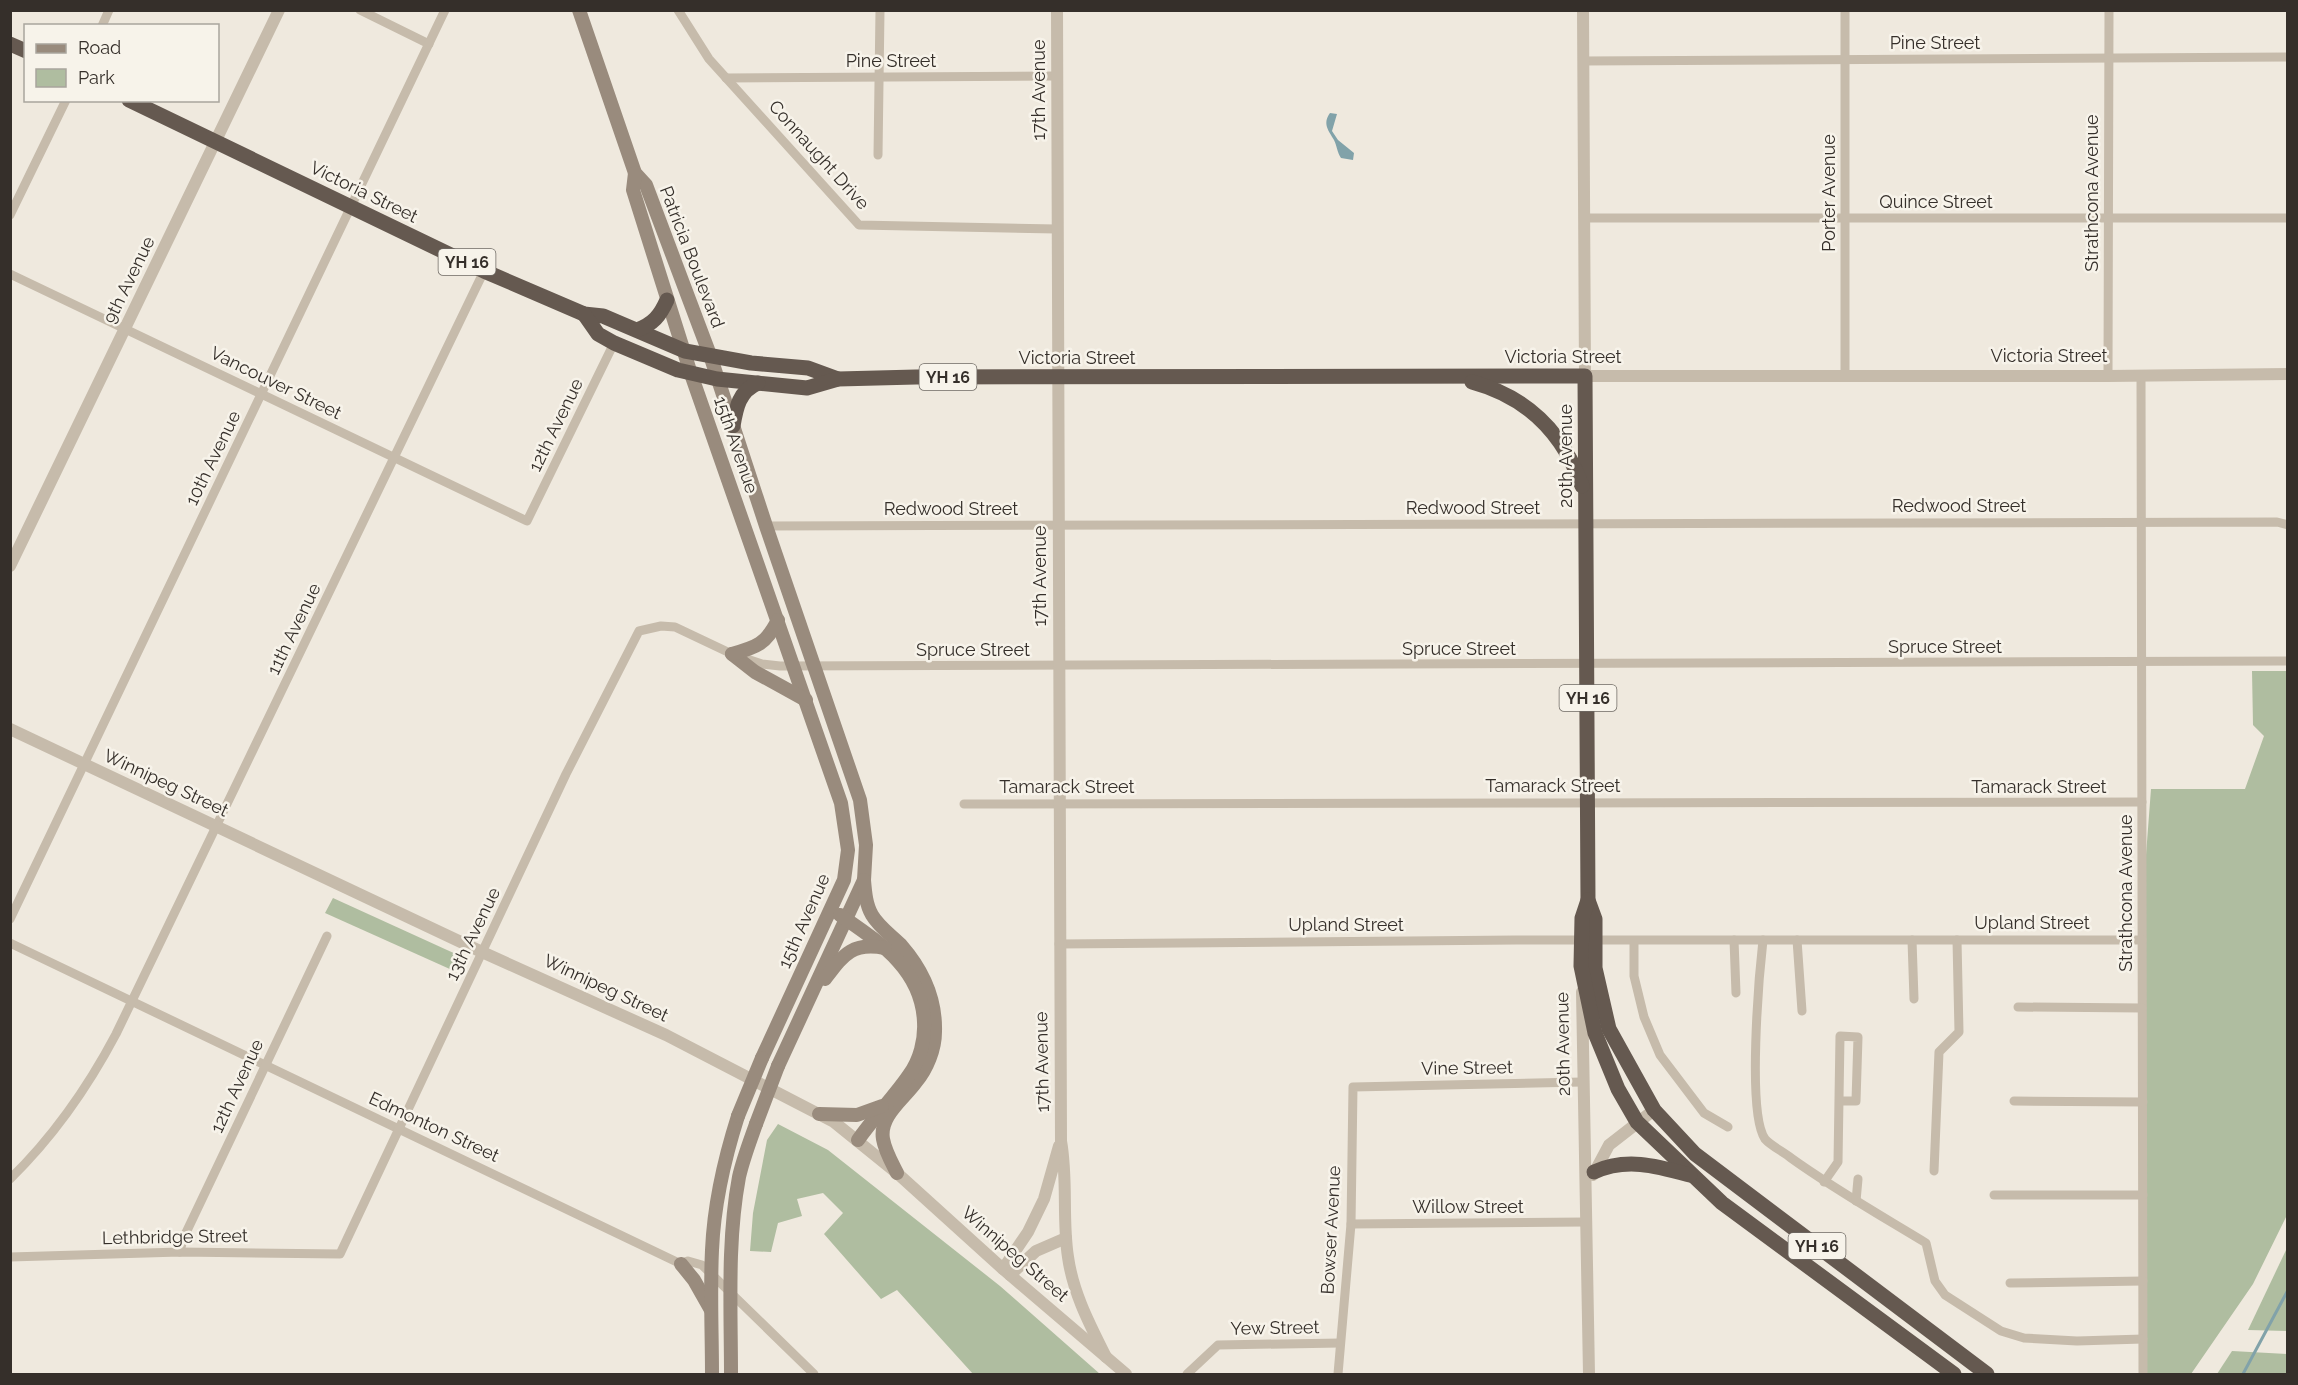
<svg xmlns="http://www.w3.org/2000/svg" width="2298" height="1385" viewBox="0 0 2298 1385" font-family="Raleway,sans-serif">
<rect width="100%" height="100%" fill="#efe9de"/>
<g fill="#afbda0">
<path d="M2252,671H2287V1215L2253,1284L2191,1374H2145L2140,934L2151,789H2245L2264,736L2253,725Z"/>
<path d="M333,898L458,955L452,970L325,913Z"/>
<path d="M778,1124L828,1150L1000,1286L1100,1374H973L897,1290L881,1299L824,1234L843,1213L823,1193L797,1199L802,1216L778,1223L771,1252L750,1251L753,1213L767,1140Z"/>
<path d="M2287,1248V1331L2248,1330Z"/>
<path d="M2232,1351L2287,1354V1374H2217Z"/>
</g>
<path fill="#81a2a9" d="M1330,113L1337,114L1332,131L1338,140L1354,153L1353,160L1341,158C1337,152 1337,146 1334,140C1329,131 1322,124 1330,113Z"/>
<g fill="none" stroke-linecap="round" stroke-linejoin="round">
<path stroke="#81a2a9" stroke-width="3" d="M2243,1374L2288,1290"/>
<g stroke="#c6bbab" stroke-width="9">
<path d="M360,10L429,44"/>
<path d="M678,10L709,59L859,225L1056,229"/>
<path d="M102,26L109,10"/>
<path d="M1583,61L2288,57"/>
<path d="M726,78L1056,76"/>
<path d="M878,155L880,10"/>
<path d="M10,215L66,100"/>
<path d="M1584,218H2288"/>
<path d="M10,274L527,521L614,343"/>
<path d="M1845,375V10"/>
<path d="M2108,376L2109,10"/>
<path d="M2141,376L2143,1374"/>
<path d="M766,526L2277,522L2288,525"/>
<path d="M964,804C1357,801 1749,805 2142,802"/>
<path d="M10,919L445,10"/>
<path d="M1734,940L1736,993"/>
<path d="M1763,940C1759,975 1747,1114 1765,1139C1771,1146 1784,1152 1791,1158C1834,1189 1880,1215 1926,1243L1935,1281L1945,1295L2001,1331L2024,1338L2077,1341L2143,1339"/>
<path d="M1797,940L1802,1011"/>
<path d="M1912,940L1914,999"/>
<path d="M1634,941V976L1644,1017L1660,1055L1704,1113L1728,1127"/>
<path d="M10,943L681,1264L688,1261L702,1265L814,1374"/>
<path d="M1059,944L1516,940H2142"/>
<path d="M2018,1007L2142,1008"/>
<path d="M2014,1101L2143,1102"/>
<path d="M1934,1171L1939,1052L1959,1032L1957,940"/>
<path d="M10,1179C53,1137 88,1087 116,1034L484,271"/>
<path d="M1824,1182L1838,1162L1840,1036L1858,1037L1856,1101H1839"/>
<path d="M1994,1195H2143"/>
<path d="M1856,1201L1858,1179"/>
<path d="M1351,1224L1585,1222"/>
<path d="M180,1252L183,1239L327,936"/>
<path d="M10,1257L180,1252L340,1254L566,774L639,631L661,626L675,627L732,654L762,664L780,666L2288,661"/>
<path d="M2010,1283L2143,1281"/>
<path d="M1187,1374L1218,1345L1340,1343"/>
<path d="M1338,1374L1351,1224L1353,1087L1582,1082"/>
</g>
<g stroke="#c6bbab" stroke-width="12">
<path d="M1057,10L1061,1141C1068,1180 1062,1219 1068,1257C1073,1293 1090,1325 1106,1357"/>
<path d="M1583,10L1585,376H2108L2288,374"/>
<path d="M10,566L279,10"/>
<path d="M10,729L482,952L666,1035L834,1122L897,1173L1003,1269L1126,1374"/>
<path d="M1582,992L1589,1374"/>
<path d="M1593,1175L1609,1145L1654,1110"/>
<path d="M1003,1269L1028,1232L1044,1199L1059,1146"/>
<path d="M1010,1275L1036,1251L1066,1238"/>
</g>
<g stroke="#998b7d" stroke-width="14">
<path d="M579,10L635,173L646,185L710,355L766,526L860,800L866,845L864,880L778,1066"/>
<path d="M635,173L633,190L691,374L841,803L848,850L844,880L762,1058"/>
<path d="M732,654L755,672L806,700"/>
<path d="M732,654C757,647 766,644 778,620"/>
<path d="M864,880C865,892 866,905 872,915C879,927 891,935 901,945C922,969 936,999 935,1032C935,1049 927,1069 916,1082C904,1099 879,1116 883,1139C885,1151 892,1163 897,1173"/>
<path d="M840,915C879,942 922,969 924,1022C925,1040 920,1060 909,1075C894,1097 874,1117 858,1140"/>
<path d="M825,979C844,954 852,942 885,948"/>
<path d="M819,1114L857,1115L882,1106"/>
<path d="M681,1264L694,1280L711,1310"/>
<path d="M712,1374C712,1333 710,1292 712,1250C714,1204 724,1160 738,1116"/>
<path d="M731,1374C731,1309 727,1241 739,1177C743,1159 750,1141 756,1124"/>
</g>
<g stroke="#655950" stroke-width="15">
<path d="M10,44L26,51"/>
<path d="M129,100L484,271L584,314L603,316L685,351L751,363L808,368L838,379"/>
<path d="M584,314L598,334L614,343L678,370L717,379L807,388L838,379L916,377L1585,376L1588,900L1595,919V968L1609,1029L1654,1110L1695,1154L1987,1374"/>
<path d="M637,330C653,324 660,316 667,300"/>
<path d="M1472,382C1528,397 1563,433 1582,486"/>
<path d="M733,426C736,408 739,391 758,383"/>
<path d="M1588,900L1582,918L1581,966L1595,1033L1618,1089L1637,1122L1722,1203L1954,1374"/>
<path d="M1594,1172C1626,1157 1657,1166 1690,1175"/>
</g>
<g stroke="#998b7d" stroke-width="14">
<path d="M738,1116L762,1058"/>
<path d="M756,1124L778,1066"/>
</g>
</g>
<g text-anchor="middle" stroke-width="5" stroke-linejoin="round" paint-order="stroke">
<g fill="#f7f3ea" stroke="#6f6a64" stroke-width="1.5">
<rect x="438.5" y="249" width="57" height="26" rx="4.5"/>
<rect x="919.5" y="364" width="57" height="26" rx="4.5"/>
<rect x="1559.5" y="685" width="57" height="26" rx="4.5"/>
<rect x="1788.5" y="1233" width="57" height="26" rx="4.5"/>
</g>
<g font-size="16" font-weight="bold" fill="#352f2a">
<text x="467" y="268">YH 16</text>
<text x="948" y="383">YH 16</text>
<text x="1588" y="704">YH 16</text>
<text x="1817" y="1252">YH 16</text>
</g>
<g font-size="18" fill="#352f2a" stroke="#f7f3ea">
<text x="1935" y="49">Pine Street</text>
<text x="891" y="67">Pine Street</text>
<text transform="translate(1039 90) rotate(-90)" y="6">17th Avenue</text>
<text transform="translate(819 155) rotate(48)" y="6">Connaught Drive</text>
<text transform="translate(364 192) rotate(26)" y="6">Victoria Street</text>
<text transform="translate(1829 193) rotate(-90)" y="6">Porter Avenue</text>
<text transform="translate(2092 193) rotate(-90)" y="6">Strathcona Avenue</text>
<text x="1936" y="208">Quince Street</text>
<text transform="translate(692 257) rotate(69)" y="6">Patricia Boulevard</text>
<text transform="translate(129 280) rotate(-64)" y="6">9th Avenue</text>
<text x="2049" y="362">Victoria Street</text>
<text x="1563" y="363">Victoria Street</text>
<text x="1077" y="364">Victoria Street</text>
<text transform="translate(276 383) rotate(26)" y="6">Vancouver Street</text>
<text transform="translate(556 425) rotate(-64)" y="6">12th Avenue</text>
<text transform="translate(736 445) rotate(71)" y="6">15th Avenue</text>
<text transform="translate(1566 456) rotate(-90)" y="6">20th Avenue</text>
<text transform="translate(213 458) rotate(-64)" y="6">10th Avenue</text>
<text x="1959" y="512">Redwood Street</text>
<text x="1473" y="514">Redwood Street</text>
<text x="951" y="515">Redwood Street</text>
<text transform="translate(1040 576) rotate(-90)" y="6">17th Avenue</text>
<text transform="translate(294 629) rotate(-64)" y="6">11th Avenue</text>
<text x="1945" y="653">Spruce Street</text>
<text x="1459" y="655">Spruce Street</text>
<text x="973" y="656">Spruce Street</text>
<text transform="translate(166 783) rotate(25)" y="6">Winnipeg Street</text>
<text x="1553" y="792">Tamarack Street</text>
<text x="1067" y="793">Tamarack Street</text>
<text x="2039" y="793">Tamarack Street</text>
<text transform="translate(2126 893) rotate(-90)" y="6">Strathcona Avenue</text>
<text transform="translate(804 921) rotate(-66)" y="6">15th Avenue</text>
<text x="2032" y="929">Upland Street</text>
<text x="1346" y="931">Upland Street</text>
<text transform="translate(473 934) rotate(-64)" y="6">13th Avenue</text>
<text transform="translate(606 988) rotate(25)" y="6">Winnipeg Street</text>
<text transform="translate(1563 1044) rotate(-91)" y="6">20th Avenue</text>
<text transform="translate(1042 1062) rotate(-91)" y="6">17th Avenue</text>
<text transform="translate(1467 1068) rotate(-1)" y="6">Vine Street</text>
<text transform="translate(237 1086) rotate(-65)" y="6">12th Avenue</text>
<text transform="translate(434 1127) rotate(25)" y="6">Edmonton Street</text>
<text x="1468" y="1213">Willow Street</text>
<text transform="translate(1331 1230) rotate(-87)" y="6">Bowser Avenue</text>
<text transform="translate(175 1237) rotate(-1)" y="6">Lethbridge Street</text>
<text transform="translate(1015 1254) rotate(41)" y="6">Winnipeg Street</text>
<text transform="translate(1275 1328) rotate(-1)" y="6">Yew Street</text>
</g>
</g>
<rect width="2298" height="1385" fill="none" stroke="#352f2a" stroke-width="24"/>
<rect x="24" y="24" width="195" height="78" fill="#f7f3ea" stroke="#a9a59d" stroke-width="1.5"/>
<rect x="36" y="44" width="30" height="9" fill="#998b7d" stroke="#a9a59d" stroke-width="1.5"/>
<text x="78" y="54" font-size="18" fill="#352f2a">Road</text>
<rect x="36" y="69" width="30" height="18" fill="#afbda0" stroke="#a9a59d" stroke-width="1.5"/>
<text x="78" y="84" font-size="18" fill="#352f2a">Park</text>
</svg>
